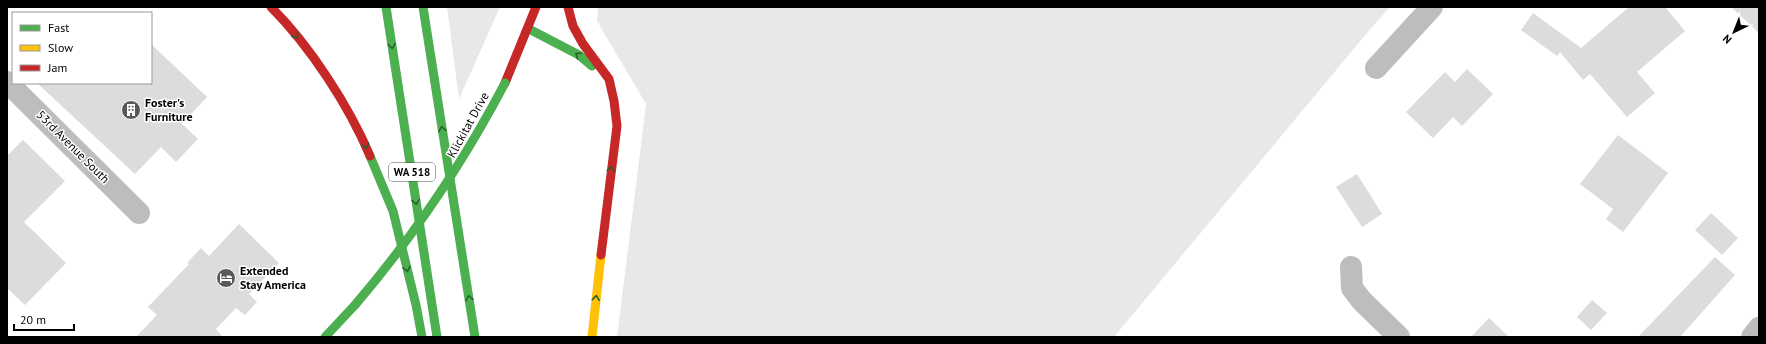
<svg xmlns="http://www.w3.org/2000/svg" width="1766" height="344" viewBox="0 0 1766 344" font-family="'PT Sans',sans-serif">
<rect width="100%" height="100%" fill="#fff"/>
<g fill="#e8e8e8">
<path d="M447,7H500L459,99Z"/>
<path d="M598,7H1390L1372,27L1114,337H617L646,104L597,21Z"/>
</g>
<g fill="#dcdcdc">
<path d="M1629,7H1665L1685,31L1637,72L1655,93L1627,117L1590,74L1583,80L1560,52L1557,56L1521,30L1533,13L1581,48Z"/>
<path d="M1731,7H1759V33Z"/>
<path d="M151,44L207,97L182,124L198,139L176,162L161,147L135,174L37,83H151Z"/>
<path d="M1467,69L1493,94L1462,126L1453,117L1433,138L1406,112L1445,72L1455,82Z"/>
<path d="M1618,135L1668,173L1623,232L1606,219L1613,209L1580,184Z"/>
<path d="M23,140L65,181L24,222L66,263L25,305L7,288V156Z"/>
<path d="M1357,174L1382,214L1362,227L1336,187Z"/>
<path d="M1711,213L1738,238L1722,255L1695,230Z"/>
<path d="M239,224L279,263L249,294L257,302L245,315L236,308L216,329L223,337H136L157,315L148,307L189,264L187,263L201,248L209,256Z"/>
<path d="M1715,257L1735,275L1680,337H1638Z"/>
<path d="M1592,300L1607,313L1591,330L1577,317Z"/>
<path d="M1489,318L1509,337H1471Z"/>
</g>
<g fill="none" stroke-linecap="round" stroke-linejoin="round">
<g stroke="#bdbdbd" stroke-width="22">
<path d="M1376,68L1432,7"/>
<path d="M7,82L139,213"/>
<path d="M1351,267L1352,288L1362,301L1399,337"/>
<path d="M1752,337L1759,328"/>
</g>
<g stroke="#4caf50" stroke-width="9">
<path d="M386,7L437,337"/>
<path d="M423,7L475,337"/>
<path d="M529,29L579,55L592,66"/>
<path d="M370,156L393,211L416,305L422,337"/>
<path d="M325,337L355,305"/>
</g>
<path stroke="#ffc107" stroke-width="9" d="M592,337L601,255"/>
<g stroke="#c62828" stroke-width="9">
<path d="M271,7C310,46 349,106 370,156"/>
<path d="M568,7L573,26L583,44L609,79L614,101L617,126L601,255"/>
<path d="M505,83L536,7"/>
</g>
<path stroke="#4caf50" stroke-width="9" d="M355,305C414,236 463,163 505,83"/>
</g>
<defs><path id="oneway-chevron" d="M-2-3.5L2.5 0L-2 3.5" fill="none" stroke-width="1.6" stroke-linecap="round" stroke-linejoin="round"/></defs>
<g stroke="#2a602c">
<use href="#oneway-chevron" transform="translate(296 36) rotate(53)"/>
<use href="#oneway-chevron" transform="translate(392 46) rotate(81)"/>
<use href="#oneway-chevron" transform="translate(578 55) rotate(-146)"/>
<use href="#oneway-chevron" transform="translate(442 129) rotate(-99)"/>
<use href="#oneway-chevron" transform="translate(366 146) rotate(68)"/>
<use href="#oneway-chevron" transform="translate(611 169) rotate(-82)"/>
<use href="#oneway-chevron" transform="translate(416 202) rotate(81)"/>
<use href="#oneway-chevron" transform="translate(407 269) rotate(76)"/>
<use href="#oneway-chevron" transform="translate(469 298) rotate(-99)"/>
<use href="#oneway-chevron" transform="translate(596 298) rotate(-84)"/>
</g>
<defs>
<g id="building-disc" transform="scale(1)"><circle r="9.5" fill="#595959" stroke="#fff"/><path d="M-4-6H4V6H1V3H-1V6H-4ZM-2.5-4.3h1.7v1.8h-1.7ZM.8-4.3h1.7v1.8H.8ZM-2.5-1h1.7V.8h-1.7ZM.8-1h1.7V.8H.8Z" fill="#fff"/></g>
<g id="hotel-disc" transform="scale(1)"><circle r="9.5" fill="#595959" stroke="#fff"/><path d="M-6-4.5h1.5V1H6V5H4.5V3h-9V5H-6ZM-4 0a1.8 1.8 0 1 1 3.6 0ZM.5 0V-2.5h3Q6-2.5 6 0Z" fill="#fff"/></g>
</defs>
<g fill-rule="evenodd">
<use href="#building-disc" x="131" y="110"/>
<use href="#hotel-disc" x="226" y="278"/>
</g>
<g text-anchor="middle" stroke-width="3" stroke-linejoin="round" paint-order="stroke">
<rect fill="#fff" stroke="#4c4c4c" stroke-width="1" x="389" y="163" width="46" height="18" rx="3"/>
<g font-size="11" font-weight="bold" fill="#000">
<text x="412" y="176">WA 518</text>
</g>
<g font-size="12" font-weight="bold" fill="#000" stroke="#fff" text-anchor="start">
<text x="145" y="107">Foster's<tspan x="145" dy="14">Furniture</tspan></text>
<text x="240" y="275">Extended<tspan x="240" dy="14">Stay America</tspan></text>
</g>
<g font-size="12" fill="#000" stroke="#fff">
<text transform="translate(468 125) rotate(-61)" y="4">Klickitat Drive</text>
<text transform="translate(73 147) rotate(45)" y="4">53rd Avenue South</text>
</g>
</g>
<rect width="1766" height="344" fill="none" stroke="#000000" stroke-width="16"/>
<rect x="12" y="12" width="140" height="72" fill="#ffffff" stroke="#999999"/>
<rect x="20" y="25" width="20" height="6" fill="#4caf50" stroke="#999999"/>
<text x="48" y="32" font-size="12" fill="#000000">Fast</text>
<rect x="20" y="45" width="20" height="6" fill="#ffc107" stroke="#999999"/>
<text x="48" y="52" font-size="12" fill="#000000">Slow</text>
<rect x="20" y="65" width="20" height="6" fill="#c62828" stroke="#999999"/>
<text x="48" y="72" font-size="12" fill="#000000">Jam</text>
<g transform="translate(1734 32) rotate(223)" stroke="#ffffff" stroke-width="3" paint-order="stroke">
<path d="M0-3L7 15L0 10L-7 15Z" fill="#000000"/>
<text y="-6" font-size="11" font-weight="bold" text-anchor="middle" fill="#000000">N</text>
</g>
<path d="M14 324v6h60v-6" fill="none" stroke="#000000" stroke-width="2"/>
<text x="20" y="324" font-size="12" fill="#000000" stroke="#ffffff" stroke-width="3" paint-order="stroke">20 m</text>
</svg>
